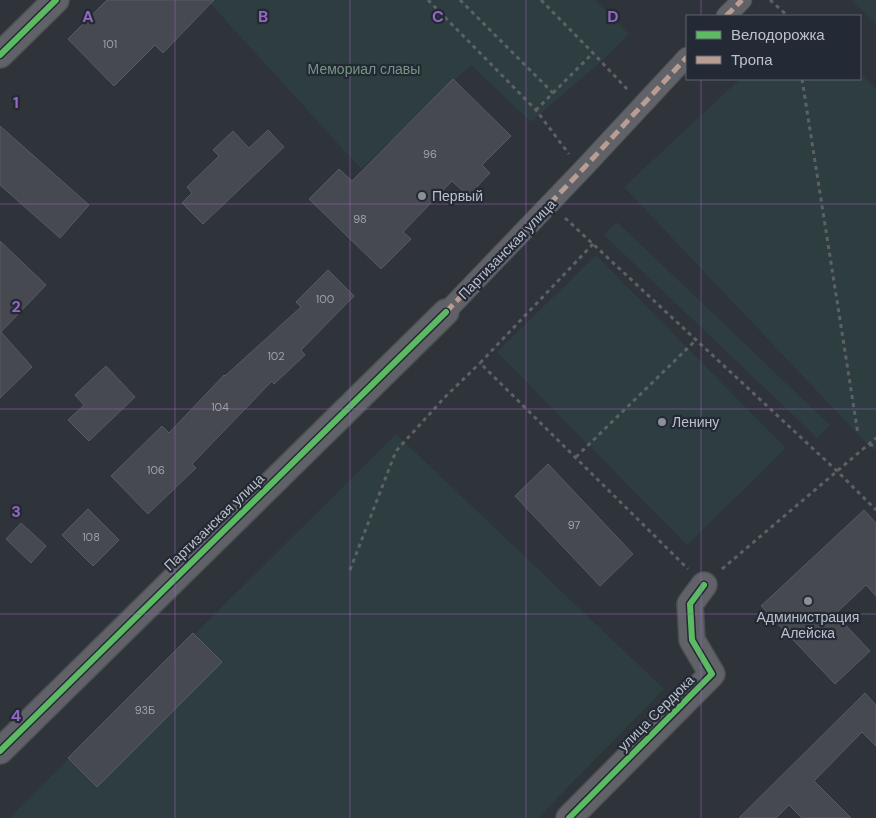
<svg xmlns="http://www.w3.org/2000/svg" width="876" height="818" viewBox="0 0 876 818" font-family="'DM Sans',sans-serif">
<rect width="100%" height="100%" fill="#2f333a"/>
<g fill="#2d3d40">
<path d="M207,0H595L629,34L603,60L531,122L471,65L361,169Z"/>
<path d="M852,0H876V24Z"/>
<path d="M860,73L876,89V451L868,445L624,187L740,79H860Z"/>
<path d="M617,222L830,425L817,438L604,235Z"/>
<path d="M596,255L786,448L687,545L497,352Z"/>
<path d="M396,434L664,689L538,818H9Z"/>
</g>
<g fill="#46494f" stroke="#585b62">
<path d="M107,0H214L163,53L155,45L114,86L68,39Z"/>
<path d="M453,79L511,136L482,165L490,173L468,196L452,181L403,232L411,239L381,269L309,199L339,169L352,181Z"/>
<path d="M0,126L89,205L60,238L0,185Z"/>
<path d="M268,130L284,147L203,224L182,203L192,193L187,187L219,156L213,150L233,131L249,148Z"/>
<path d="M0,241L46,285L1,332L32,367L0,398Z"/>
<path d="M328,270L354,296L301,350L305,355L274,384L272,381L192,464L196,468L148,514L111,476L162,426L169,433L224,375L225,376L301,307L296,302Z"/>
<path d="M106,366L135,397L89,441L68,420L84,405L75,395Z"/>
<path d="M548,464L633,554L600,586L515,496Z"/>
<path d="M88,509L119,540L93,566L62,535Z"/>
<path d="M864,510L876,523V596L866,585L835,614L870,651L835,684L761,606Z"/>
<path d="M21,523L46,546L31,563L6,539Z"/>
<path d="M193,633L222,662L97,787L68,758Z"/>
<path d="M865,693L876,705V746L862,732L814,781L851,818H802L789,805L776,818H739Z"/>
</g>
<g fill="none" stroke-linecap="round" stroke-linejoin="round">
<g stroke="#4b4e53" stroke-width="21">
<g id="pedestrian">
<path d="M726,16L742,0"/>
<path d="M446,312L582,170L687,57"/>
</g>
</g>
<g stroke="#4b4e53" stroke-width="28">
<g id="minor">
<path d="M0,55L56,0"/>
<path d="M0,751L446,312"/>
<path d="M569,818L712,674L692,640L690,604L704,585"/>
</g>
</g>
<g stroke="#5d6166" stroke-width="3" stroke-dasharray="4 4" stroke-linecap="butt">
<path d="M428,0L536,110L569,154"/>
<path d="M460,0L553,93L536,110"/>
<path d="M541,0L593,53L627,89"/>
<path d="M770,0L788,16"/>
<path d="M802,79L858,434"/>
<path d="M553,93L593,53"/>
<path d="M565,218L837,471L876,510"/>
<path d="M593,244L480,363L688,569"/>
<path d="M869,445H876"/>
<path d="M576,457L696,340"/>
<path d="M722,569L876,438"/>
<path d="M350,570L396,451L445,397L480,363"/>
</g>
<use href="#pedestrian" stroke="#606268" stroke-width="19"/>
<use href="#minor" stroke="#606268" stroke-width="25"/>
<g stroke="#b99d93" stroke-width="5" stroke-dasharray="10 5" stroke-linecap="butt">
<path d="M726,16L742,0"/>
<path d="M446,312L582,170L687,57"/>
</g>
<g stroke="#232935" stroke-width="9">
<g id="cycleway">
<path d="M0,55L56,0"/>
<path d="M0,751L446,312"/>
<path d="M569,818L712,674L692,640L690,604L704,585"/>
</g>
</g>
<use href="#cycleway" stroke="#5cba63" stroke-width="6"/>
</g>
<path fill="none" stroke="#9567c3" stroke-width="1" stroke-opacity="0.55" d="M175,0V818M350,0V818M526,0V818M701,0V16M701,79V818M0,204H876M0,409H876M0,614H876"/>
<g fill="#8a8f98" stroke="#232935" stroke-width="2">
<circle cx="422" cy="196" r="5"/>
<circle cx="662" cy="422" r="5"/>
<circle cx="808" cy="601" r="5"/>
</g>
<g text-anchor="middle" stroke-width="4.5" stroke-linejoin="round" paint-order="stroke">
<g font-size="11" fill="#9ea2ab">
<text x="110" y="48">101</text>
<text x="430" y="158">96</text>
<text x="360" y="223">98</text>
<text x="325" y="303">100</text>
<text x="276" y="360">102</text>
<text x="220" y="411">104</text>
<text x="156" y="474">106</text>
<text x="574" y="529">97</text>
<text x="91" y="541">108</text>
<text x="145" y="714">93Б</text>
</g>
<g font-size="14" fill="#759780" stroke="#232935">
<text x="364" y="74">Мемориал славы</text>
</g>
<g font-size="14" fill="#bbc0ca" stroke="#232935" text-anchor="start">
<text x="432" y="201">Первый</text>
<text x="672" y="427">Ленину</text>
<text x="808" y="622" text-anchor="middle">Администрация<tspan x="808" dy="16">Алейска</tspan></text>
</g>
<g font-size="14" fill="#bbc0ca" stroke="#232935">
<text transform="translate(507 249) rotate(-46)" y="5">Партизанская улица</text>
<text transform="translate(214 522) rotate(-44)" y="5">Партизанская улица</text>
<text transform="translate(656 713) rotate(-45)" y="5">улица Сердюка</text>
</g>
</g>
<g font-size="16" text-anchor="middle" font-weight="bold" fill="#9567c3" stroke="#232935" stroke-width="4.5" stroke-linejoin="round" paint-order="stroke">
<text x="88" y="22">A</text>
<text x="263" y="22">B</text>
<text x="438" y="22">C</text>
<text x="613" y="22">D</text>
<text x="16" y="108">1</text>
<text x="16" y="312">2</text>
<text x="16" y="517">3</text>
<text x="16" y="721">4</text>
</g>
<rect x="686" y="15" width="175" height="65" fill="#232935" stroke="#606571"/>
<rect x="696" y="31" width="25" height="8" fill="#5cba63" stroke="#606571"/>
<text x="731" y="40" font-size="15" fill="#bbc0ca">Велодорожка</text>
<rect x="696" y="56" width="25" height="8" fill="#b99d93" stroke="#606571"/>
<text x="731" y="65" font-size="15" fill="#bbc0ca">Тропа</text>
</svg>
